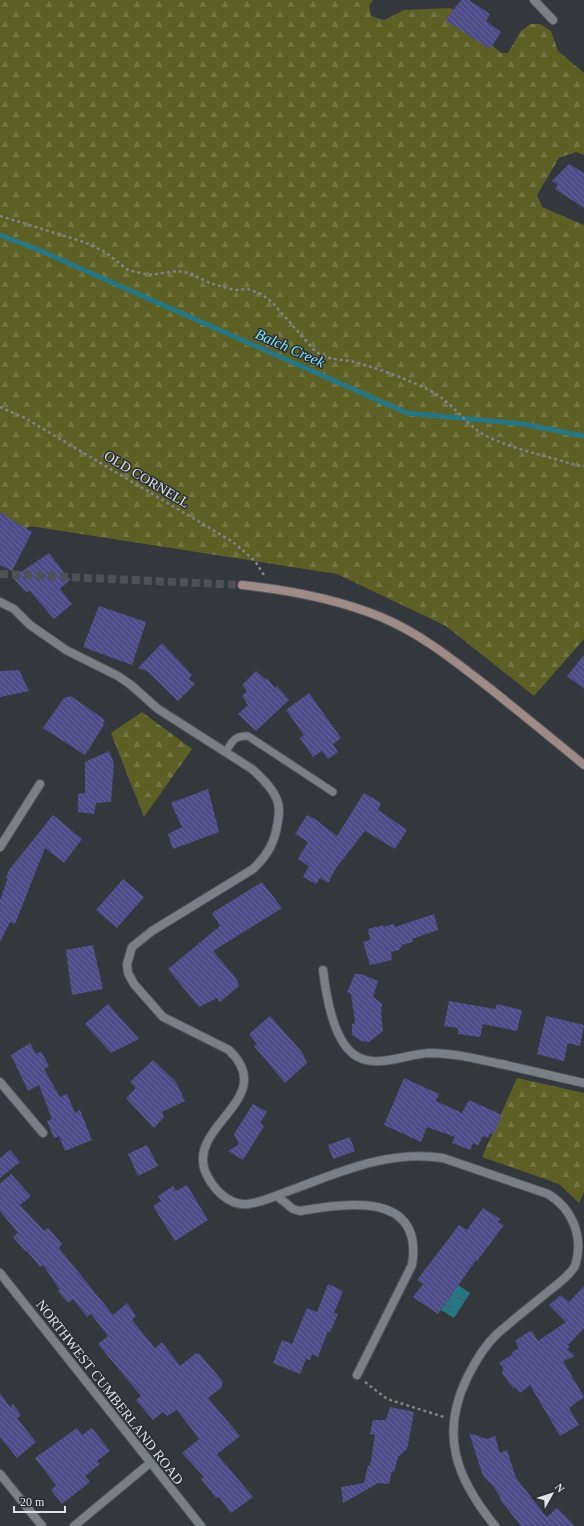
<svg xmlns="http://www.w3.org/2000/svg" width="584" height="1526" viewBox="0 0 584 1526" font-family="'Times New Roman',serif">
<defs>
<pattern id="forest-firs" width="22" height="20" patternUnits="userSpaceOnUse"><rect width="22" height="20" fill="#5d6024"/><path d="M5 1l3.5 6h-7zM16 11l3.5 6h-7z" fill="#747644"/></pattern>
<pattern id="water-ripples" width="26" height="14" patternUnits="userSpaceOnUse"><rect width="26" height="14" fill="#277684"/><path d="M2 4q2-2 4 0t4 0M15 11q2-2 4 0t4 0" fill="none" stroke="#355d64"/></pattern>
<pattern id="building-back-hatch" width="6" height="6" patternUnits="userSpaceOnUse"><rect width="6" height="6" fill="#4f4d89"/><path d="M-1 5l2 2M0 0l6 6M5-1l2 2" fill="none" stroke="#68669a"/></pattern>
</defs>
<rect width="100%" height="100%" fill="#34383d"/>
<g fill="url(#forest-firs)">
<path d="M0,0H373L369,5L371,16L384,20L404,10L451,8L501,53H508L521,31L530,24H540L551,31L558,51L584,73V155L576,152L559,158L537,195L542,207L584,225V639L534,696L446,626L337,574L30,526L0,548Z"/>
<path d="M142,712L192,749L144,817L111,733Z"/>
<path d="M517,1078L584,1093V1192L579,1203L559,1184L482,1157Z"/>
</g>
<path fill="url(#water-ripples)" d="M458,1285L470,1293L454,1318L441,1310Z"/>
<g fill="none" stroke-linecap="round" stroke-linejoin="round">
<path stroke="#277684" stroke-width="5" d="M0,235L41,251L407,413L523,424L584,436"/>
</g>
<g fill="url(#building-back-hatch)">
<path d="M461,0H469L490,14L486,21L501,32L490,49L445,20Z"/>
<path d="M569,164L584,173V208L555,189L558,184L552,181Z"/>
<path d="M0,512L32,532L12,571L0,565Z"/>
<path d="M49,553L70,580L60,589L72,604L54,619L30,591L26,592L14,579L18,574Z"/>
<path d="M99,606L146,622L132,665L83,647Z"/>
<path d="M162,643L192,675L189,679L195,684L178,701L147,671L138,668Z"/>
<path d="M584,655V689L567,676Z"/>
<path d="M19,670L29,691L0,697V671Z"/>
<path d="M256,671L266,680L267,678L275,688L277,686L289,700L256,731L238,714L248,705L242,696L247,691L242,685Z"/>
<path d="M309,693L341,738L333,744L338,752L328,759L322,751L313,757L300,738L304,735L286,710Z"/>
<path d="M71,696L105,720L103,723L104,725L85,755L43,728L64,698Z"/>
<path d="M109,751L114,763L111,802L96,803L94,814L78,812V794L85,793V762Z"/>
<path d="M208,789L219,832L173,849L168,834L182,827L171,803Z"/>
<path d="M364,793L381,803L378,810L407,830L395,849L365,831L336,868L328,883L320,878L316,884L303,877L309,866L298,859L308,842L295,834L307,815L315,819L337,836Z"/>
<path d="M53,815L82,839L64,863L45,848L15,924L10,922L0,943V900L8,878H6L9,870Z"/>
<path d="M123,879L144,897L117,928L96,910Z"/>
<path d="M262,882L282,908L213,951L236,978L239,986L220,1002L217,998L199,1007L168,969L220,926L212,913Z"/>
<path d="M434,914L438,930L412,939L413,942L402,945L399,950L391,952L392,960L370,965L363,942L370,940L368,929L384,925L383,927L394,924L395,927Z"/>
<path d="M93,945L103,989L72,995L66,950Z"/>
<path d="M355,974H361L378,981L373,997L382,1004L381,1013L383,1031L369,1042L361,1041L352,1035V1024L355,1023L351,994L347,992Z"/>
<path d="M449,1001L495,1009L497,1004L522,1010L517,1031L483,1024L480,1037L458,1034V1028L444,1026Z"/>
<path d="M108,1004L139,1039L111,1053L85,1024Z"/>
<path d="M270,1016L302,1052L307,1063L285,1083L254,1046L257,1044L249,1034Z"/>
<path d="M546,1016L584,1025L580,1046L568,1043L564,1061L537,1054Z"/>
<path d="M30,1043L36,1054L41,1051L49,1066L44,1069L60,1097L67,1094L75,1113L80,1110L92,1140L65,1151L59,1136L54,1138L47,1121L52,1119L39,1085L28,1091L11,1055Z"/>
<path d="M153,1060L176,1082L185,1101L162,1112L164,1117L154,1128L126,1098L136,1088L130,1082Z"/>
<path d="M404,1078L439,1094L436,1101L462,1113L469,1100L502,1115L494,1134L490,1133L488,1138L483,1136L478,1146L473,1143L470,1150L452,1143L455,1137L427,1127L421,1142L384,1125Z"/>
<path d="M253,1104L267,1112L260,1123L264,1126L243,1160L228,1151L239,1144L234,1134Z"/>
<path d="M350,1137L355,1151L333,1159L328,1145Z"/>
<path d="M147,1145L158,1166L138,1176L128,1154Z"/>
<path d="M10,1150L20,1162L0,1178V1158Z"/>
<path d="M11,1174L31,1196L20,1205L44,1231L48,1228L62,1244L59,1248L113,1315L127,1303L136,1316L132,1320L155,1348L162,1342L180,1366L196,1353L198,1355L199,1353L223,1382L221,1388L208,1398L240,1436L217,1454L253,1497L231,1513L219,1497L216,1498L201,1479L204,1477L182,1453L199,1439L177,1410L167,1416L163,1412L153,1420L136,1400L141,1396L98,1344L108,1336L91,1314L87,1317L73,1299L68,1303L58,1291L60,1290L43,1265L40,1267L27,1251L26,1252L13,1237L18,1233L0,1211V1184Z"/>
<path d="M187,1185L208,1220L175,1241L153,1206L161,1201L158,1196L173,1186L176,1191Z"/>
<path d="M483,1208L500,1219L498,1222L504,1225L477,1261L476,1260L438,1314L413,1297L423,1284L417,1280L459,1225L467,1230Z"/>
<path d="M328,1284L343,1291L334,1313L338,1314L330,1332L328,1331L318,1357L312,1354L310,1360L306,1359L300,1374L273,1363L282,1340L292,1344L307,1308L317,1312Z"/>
<path d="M584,1286V1328L568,1345L570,1347L567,1349L575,1356L563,1361L584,1397L569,1408L579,1425L560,1436L530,1385L520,1393L515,1387L514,1389L502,1373L503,1367L499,1363L513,1354L512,1352L519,1348L515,1341L528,1332L532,1331L538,1341L566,1322L549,1305L561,1295L569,1302Z"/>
<path d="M0,1393L10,1407L13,1404L21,1415L17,1418L36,1442L17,1458L0,1437Z"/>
<path d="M390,1407L414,1412L407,1449L398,1457L394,1472L392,1471L389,1484L378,1483L343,1503L341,1487L364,1483L368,1465L370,1466L375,1435L370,1434L373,1420H386Z"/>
<path d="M77,1428L82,1435L92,1428L110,1451L97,1461L100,1464L85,1476L90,1482L62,1504L51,1490L56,1485L35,1458Z"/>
<path d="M469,1433L487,1439L495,1436L500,1453L507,1450L516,1478L547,1517L557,1508L575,1526H521L499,1498H501L493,1486L483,1476Z"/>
</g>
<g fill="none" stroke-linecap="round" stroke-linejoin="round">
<path stroke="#4e5156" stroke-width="8" stroke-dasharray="8 4" stroke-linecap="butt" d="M0,574L242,585"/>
<g stroke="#53555a" stroke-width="9">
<path id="lane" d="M226,752C232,741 235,735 248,736L333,792"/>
</g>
<g stroke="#53555a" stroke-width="10">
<g id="street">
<path d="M534,0L553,20"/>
<path d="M0,602L14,609L30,625L66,650L118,676L131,685L158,709L252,769C261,777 273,788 277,800C280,807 279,814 278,821C275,842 268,855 253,869L152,931L132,947L127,964L128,973L134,984L163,1017L229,1050C279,1098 188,1125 205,1171C212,1188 228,1206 248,1204C265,1202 281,1193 297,1188C344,1170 391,1150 443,1158L548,1194C573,1209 584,1238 575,1266C569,1276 558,1284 549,1291C532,1305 514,1319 497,1334C484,1346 476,1360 468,1376C439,1434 456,1478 495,1526"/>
<path d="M0,847L40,784"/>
<path d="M323,970C326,995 334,1045 358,1057C379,1068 406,1054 429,1053C454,1053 477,1059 501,1064C529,1070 556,1077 584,1083"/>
<path d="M0,1082L43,1133"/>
<path d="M277,1196L293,1209L300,1211C348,1202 424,1192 412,1265L357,1375"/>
<path d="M0,1273L201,1526"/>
<path d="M0,1474L42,1526"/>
<path d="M74,1526L150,1463"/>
</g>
</g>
<g stroke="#53555a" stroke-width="10">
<path id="secondary" d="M242,585C289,590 337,599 381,617C422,634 457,663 492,690C523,715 554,740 584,765"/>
</g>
<g stroke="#7f8287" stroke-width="2.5" stroke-dasharray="3 3" stroke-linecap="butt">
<path d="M0,216L84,242L105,252L128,270L149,275L177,271L189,273L210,283L234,290L248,289L261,294L272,302L315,351C330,362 342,358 358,363C382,370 407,379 429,390C449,400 461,418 478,431C502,447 544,455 572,464L584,466"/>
<path d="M0,407L25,418L233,542L255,561L264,575"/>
<path d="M365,1382L387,1399L444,1417"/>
</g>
<use href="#lane" stroke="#7b8086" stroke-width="7"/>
<use href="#street" stroke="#7b8086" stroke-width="8"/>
<use href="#secondary" stroke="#9e8a86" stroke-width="8"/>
</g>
<g text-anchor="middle" stroke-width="3" stroke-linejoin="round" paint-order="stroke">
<g font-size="14" fill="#dfe1e5" stroke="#2a2e33">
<text transform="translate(147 479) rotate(31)" y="5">OLD CORNELL</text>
<text transform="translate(110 1392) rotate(52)" y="5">NORTHWEST CUMBERLAND ROAD</text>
</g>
<g font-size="15" font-style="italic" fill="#7de6fa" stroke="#2a2e33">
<text transform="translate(290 348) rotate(24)" y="5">Balch Creek</text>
</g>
</g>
<g transform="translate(552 1494) rotate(51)" stroke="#2a2e33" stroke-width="3" paint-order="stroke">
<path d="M0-3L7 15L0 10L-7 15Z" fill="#dfe1e5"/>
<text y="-6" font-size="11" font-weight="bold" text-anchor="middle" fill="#dfe1e5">N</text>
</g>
<path d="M14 1506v6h51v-6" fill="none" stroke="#dfe1e5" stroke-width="2"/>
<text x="20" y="1506" font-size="12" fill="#dfe1e5" stroke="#2a2e33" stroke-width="3" paint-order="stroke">20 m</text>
</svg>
